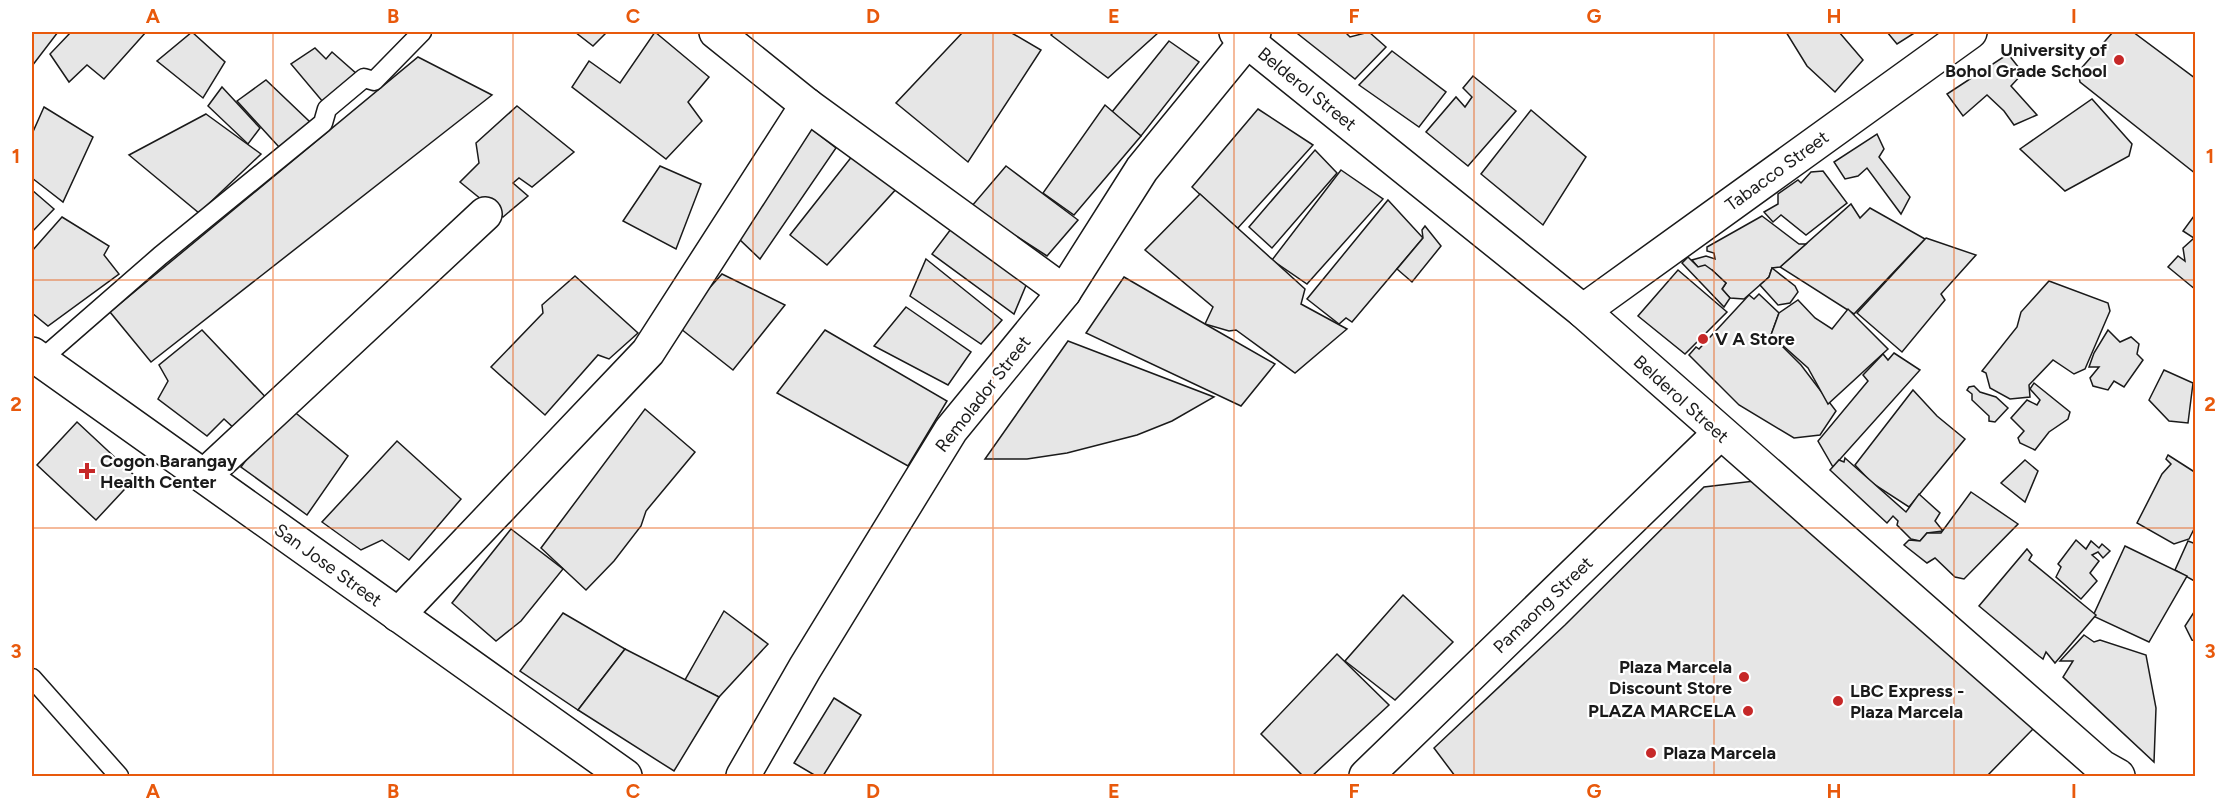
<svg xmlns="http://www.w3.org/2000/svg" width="2227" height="808" viewBox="0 0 2227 808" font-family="Figtree,sans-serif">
<rect width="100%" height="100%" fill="#fff"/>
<g fill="#e6e6e6" stroke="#1a1a1a" stroke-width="1.5">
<path d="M32,32H58L32,66Z"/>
<path d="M71,32H146L104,79L87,65L69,82L50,54Z"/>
<path d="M192,32L225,62L203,98L157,61Z"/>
<path d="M575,32H607L593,46Z"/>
<path d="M655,32L709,77L688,102L702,121L666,159L572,87L589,61L620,83Z"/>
<path d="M963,32H1010L1041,50L968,162L896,103Z"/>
<path d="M1054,32H1159L1108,78L1051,35Z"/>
<path d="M1300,32H1345L1350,37L1369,32L1386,47L1355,79L1298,34Z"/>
<path d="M1786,32H1839L1863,60L1835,92L1807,66Z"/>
<path d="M1887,32H1916L1897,44Z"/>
<path d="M2113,32H2133L2196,79V174L2080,82L2078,72Z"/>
<path d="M1169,41L1199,62L1141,136L1112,112Z"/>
<path d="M315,48L326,59L332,52L358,75L323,102L291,64Z"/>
<path d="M1392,51L1446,92L1419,127L1359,85Z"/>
<path d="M2008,54L2023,73L2011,86L2037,115L2014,125L2004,111L1987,95L1963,116L1947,94Z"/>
<path d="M418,57L492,95L151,362L110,312Z"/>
<path d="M1473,76L1516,111L1468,166L1426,132L1456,97L1465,107L1472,97L1463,88Z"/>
<path d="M266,80L310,122L279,147L237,101Z"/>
<path d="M222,87L260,128L248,144L208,106Z"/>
<path d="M2092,99L2132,144L2129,156L2065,191L2020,149Z"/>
<path d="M1105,105L1141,136L1074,215L1043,193Z"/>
<path d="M517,106L574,152L532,187L519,178L513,183L528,196L503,217L460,182L479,163L476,143Z"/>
<path d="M44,107L93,137L63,202L32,178V134Z"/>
<path d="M1258,109L1313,145L1237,229L1192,187Z"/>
<path d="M1531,110L1586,157L1543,225L1481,174Z"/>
<path d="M206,114L261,154L199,213L129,155Z"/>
<path d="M805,124L836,148L760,259L737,237Z"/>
<path d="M1877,134L1884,149L1879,157L1910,197L1901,214L1867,168L1858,176L1845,179L1834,162Z"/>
<path d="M1315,150L1337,173L1272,248L1249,227Z"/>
<path d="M853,155L898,187L827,265L790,235Z"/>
<path d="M660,166L701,184L676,249L623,221Z"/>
<path d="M1006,166L1078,220L1047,256L971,207Z"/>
<path d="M1341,170L1383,199L1307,284L1272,260Z"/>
<path d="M1823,171L1847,203L1806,235L1781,215L1773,222L1764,212L1778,204V194L1798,180L1801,183L1811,172Z"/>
<path d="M32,190L54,209L32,232Z"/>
<path d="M1200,194L1305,289L1301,304L1347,329L1295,373L1236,330L1229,331L1205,324L1213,307L1145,250Z"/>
<path d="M1388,200L1423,238L1352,322L1346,318L1339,324L1307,299Z"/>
<path d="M1851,204L1860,218L1870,208L1925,239L1854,314L1780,267Z"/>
<path d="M1762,216L1799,244H1806L1780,267L1772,268L1769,277L1744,299L1730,298L1722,289L1726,283L1712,270L1698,267L1692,260L1706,256L1715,259L1714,253L1707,251V247Z"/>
<path d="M2194,216H2196V290L2168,267L2178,256L2185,261L2183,248L2194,238L2183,231Z"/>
<path d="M62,217L109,246L104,255L119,274L48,326L32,313V251Z"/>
<path d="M954,225L1027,283L1014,314L932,254Z"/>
<path d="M1425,226L1441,246L1412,282L1397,269L1423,238L1422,230Z"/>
<path d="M1926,238L1976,255L1941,294L1945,300L1902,352L1857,313Z"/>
<path d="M1688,257L1698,267L1705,265L1712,270L1726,283L1722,289L1730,298L1724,307L1682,263Z"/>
<path d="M926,259L1002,320L981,344L910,296Z"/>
<path d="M1772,268L1795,286L1798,292L1790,303L1778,305L1760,285L1769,277Z"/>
<path d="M1678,270L1727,312L1685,354L1638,316Z"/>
<path d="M722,274L785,305L733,370L676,325Z"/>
<path d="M575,276L638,333L609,359L598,355L545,415L491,367L543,313L542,305Z"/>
<path d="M1124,277L1205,324L1275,364L1241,406L1086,333Z"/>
<path d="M2049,281L2108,303L2110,311L2085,369L2074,374L2053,360L2029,385L2030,397L2010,399L1990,388L1986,373L1982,371L2017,327L2021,312Z"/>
<path d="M1759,294L1779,313L1771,335L1801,365L1836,411L1820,435L1794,438L1739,405L1689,355L1696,347L1699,349L1749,295L1754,299Z"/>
<path d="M1798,300L1815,318L1832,329L1848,309L1888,349L1828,404L1808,368L1771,335L1779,313Z"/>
<path d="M906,307L971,352L948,385L874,346Z"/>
<path d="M202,330L273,405L236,430L224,419L207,436L158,399L168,381L159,365Z"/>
<path d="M825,330L947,401L908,466L777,393Z"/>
<path d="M2108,330L2120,342L2131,337L2139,344L2137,354L2143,360L2124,387L2114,381L2108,390L2093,386L2090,378L2099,367H2089L2094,353Z"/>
<path d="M1068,341L1214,397L1172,421L1137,435L1067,453L1027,459H985Z"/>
<path d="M1894,353L1920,370L1833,467L1818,441L1868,381L1863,375L1883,354L1888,360Z"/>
<path d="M2164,370L2193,383L2188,423L2169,421L2149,400Z"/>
<path d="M2034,383L2070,412L2068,419L2049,432L2035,450L2020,443L2018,438L2024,431L2011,418L2027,400L2037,405L2040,400L2030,389Z"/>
<path d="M1974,386L1980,392L1996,397L2008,408L1995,422L1989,421V416L1972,400V394L1967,390L1969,387Z"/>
<path d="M1913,390L1937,416L1965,439L1909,507L1872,483L1855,465Z"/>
<path d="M286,405L348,456L307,515L241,467Z"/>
<path d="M645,409L695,452L646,511L641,526L614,561L586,590L541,548Z"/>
<path d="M77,422L136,477L96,520L37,465Z"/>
<path d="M397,441L461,499L409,560L382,540L361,550L322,522Z"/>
<path d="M2168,455L2193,471L2196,469V525L2189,539L2174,544L2137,523L2162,474L2171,464L2166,459Z"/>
<path d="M1845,458L1906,512L1919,494L1940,513L1935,521L1943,531L1927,533L1920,541L1911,539L1897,525L1898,521L1893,516L1887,523L1830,470L1839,460L1844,462Z"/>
<path d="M2025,460L2038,471L2025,502L2001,483Z"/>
<path d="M1763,480L2034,728L1987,776H1455L1434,748L1565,625L1704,487Z"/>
<path d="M1971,492L2018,524L1964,579L1955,577L1935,558L1927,563L1904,545L1909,540L1920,541L1927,533H1941Z"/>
<path d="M511,529L563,569L521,621L496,641L452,603Z"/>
<path d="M2076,540L2086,549L2091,541L2099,548L2102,544L2110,551L2103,558L2098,552L2092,555L2099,561L2090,573L2097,581L2081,599L2056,577L2061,567L2058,564Z"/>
<path d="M2188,541L2196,544V582L2175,570Z"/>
<path d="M2125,546L2187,576L2149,642L2093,616Z"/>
<path d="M2027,549L2032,555L2029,560L2096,615L2055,663L2046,652L2043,659L2039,656L1979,606Z"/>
<path d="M1403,595L1453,642L1395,700L1345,661Z"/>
<path d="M2196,609V641L2192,640L2185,626Z"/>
<path d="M724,611L768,644L719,697L685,680Z"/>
<path d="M563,613L625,649L578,710L520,671Z"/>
<path d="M2084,635L2094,642L2100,640L2146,655L2156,708L2154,762L2063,677L2073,661H2060Z"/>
<path d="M625,649L719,697L674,771L578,710Z"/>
<path d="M1337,654L1389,705L1312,776H1303L1261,734Z"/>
<path d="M834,698L861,715L823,776H816L794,763Z"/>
</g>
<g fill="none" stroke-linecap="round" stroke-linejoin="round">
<g stroke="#1a1a1a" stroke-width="21">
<g id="service">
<path d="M36,364L160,256L323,123L327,109L364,78L374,81L422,32"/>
<path d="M32,678L119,776"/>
</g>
</g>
<g stroke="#1a1a1a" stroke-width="36">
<g id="minor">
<path d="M716,32L807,105L1064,292"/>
<path d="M1583,311L1970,32"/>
<path d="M204,476L485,214"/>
<path d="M398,615L648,352L807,105"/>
<path d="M1366,776L1720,433"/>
</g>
</g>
<g stroke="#1a1a1a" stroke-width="36">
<g id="tertiary">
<path d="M1236,32L1583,311L2102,767L2118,776"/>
<path d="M32,354L625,776"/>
<path d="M743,776L805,668L951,430L1064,292L1142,169L1254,32"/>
</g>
</g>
<use href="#service" stroke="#fff" stroke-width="18"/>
<use href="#minor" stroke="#fff" stroke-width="33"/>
<use href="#tertiary" stroke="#fff" stroke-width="33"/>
</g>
<path fill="none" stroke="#e8590c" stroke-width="1.5" stroke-opacity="0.55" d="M273,32V776M513,32V776M753,32V776M993,32V776M1234,32V776M1474,32V776M1714,32V776M1954,32V776M32,280H2196M32,528H2196"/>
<g fill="#c62828" stroke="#fff" stroke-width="2">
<circle cx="2119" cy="60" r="6"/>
<circle cx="1703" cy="339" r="6"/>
<path d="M84 462h6v6h6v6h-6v6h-6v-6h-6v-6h6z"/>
<circle cx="1744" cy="677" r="6"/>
<circle cx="1838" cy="701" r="6"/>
<circle cx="1748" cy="711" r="6"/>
<circle cx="1651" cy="753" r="6"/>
</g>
<g text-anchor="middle" stroke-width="4.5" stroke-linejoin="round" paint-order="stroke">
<g font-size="18" font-weight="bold" fill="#1a1a1a" stroke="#fff" text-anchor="start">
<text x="2107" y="56" text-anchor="end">University of<tspan x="2107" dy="21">Bohol Grade School</tspan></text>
<text x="1715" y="345">V A Store</text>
<text x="100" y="467">Cogon Barangay<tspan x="100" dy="21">Health Center</tspan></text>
<text x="1732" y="673" text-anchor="end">Plaza Marcela<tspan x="1732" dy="21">Discount Store</tspan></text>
<text x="1850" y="697">LBC Express -<tspan x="1850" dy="21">Plaza Marcela</tspan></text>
<text x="1736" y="717" text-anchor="end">PLAZA MARCELA</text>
<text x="1663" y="759">Plaza Marcela</text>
</g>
<g font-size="18" fill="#1a1a1a" stroke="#fff">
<text transform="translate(1307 89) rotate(39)" y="6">Belderol Street</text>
<text transform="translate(1777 171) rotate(-36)" y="6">Tabacco Street</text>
<text transform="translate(983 394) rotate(-52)" y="6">Remolador Street</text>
<text transform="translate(1681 399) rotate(42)" y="6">Belderol Street</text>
<text transform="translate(328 565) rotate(36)" y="6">San Jose Street</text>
<text transform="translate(1543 605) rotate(-44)" y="6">Pamaong Street</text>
</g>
</g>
<rect width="2227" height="808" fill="none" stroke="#ffffff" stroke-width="66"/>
<rect x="33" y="33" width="2161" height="742" fill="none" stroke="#e8590c" stroke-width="2"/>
<g font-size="20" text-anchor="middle" font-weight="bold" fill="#e8590c">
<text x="153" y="23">A</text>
<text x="393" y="23">B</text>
<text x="633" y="23">C</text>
<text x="873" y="23">D</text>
<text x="1114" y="23">E</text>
<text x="1354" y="23">F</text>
<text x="1594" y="23">G</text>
<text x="1834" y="23">H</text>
<text x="2074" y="23">I</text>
<text x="16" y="163">1</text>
<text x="2210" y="163">1</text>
<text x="16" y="411">2</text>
<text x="2210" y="411">2</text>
<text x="16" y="658">3</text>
<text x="2210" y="658">3</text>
<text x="153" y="798">A</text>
<text x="393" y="798">B</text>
<text x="633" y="798">C</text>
<text x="873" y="798">D</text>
<text x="1114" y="798">E</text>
<text x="1354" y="798">F</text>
<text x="1594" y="798">G</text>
<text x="1834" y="798">H</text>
<text x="2074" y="798">I</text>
</g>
</svg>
